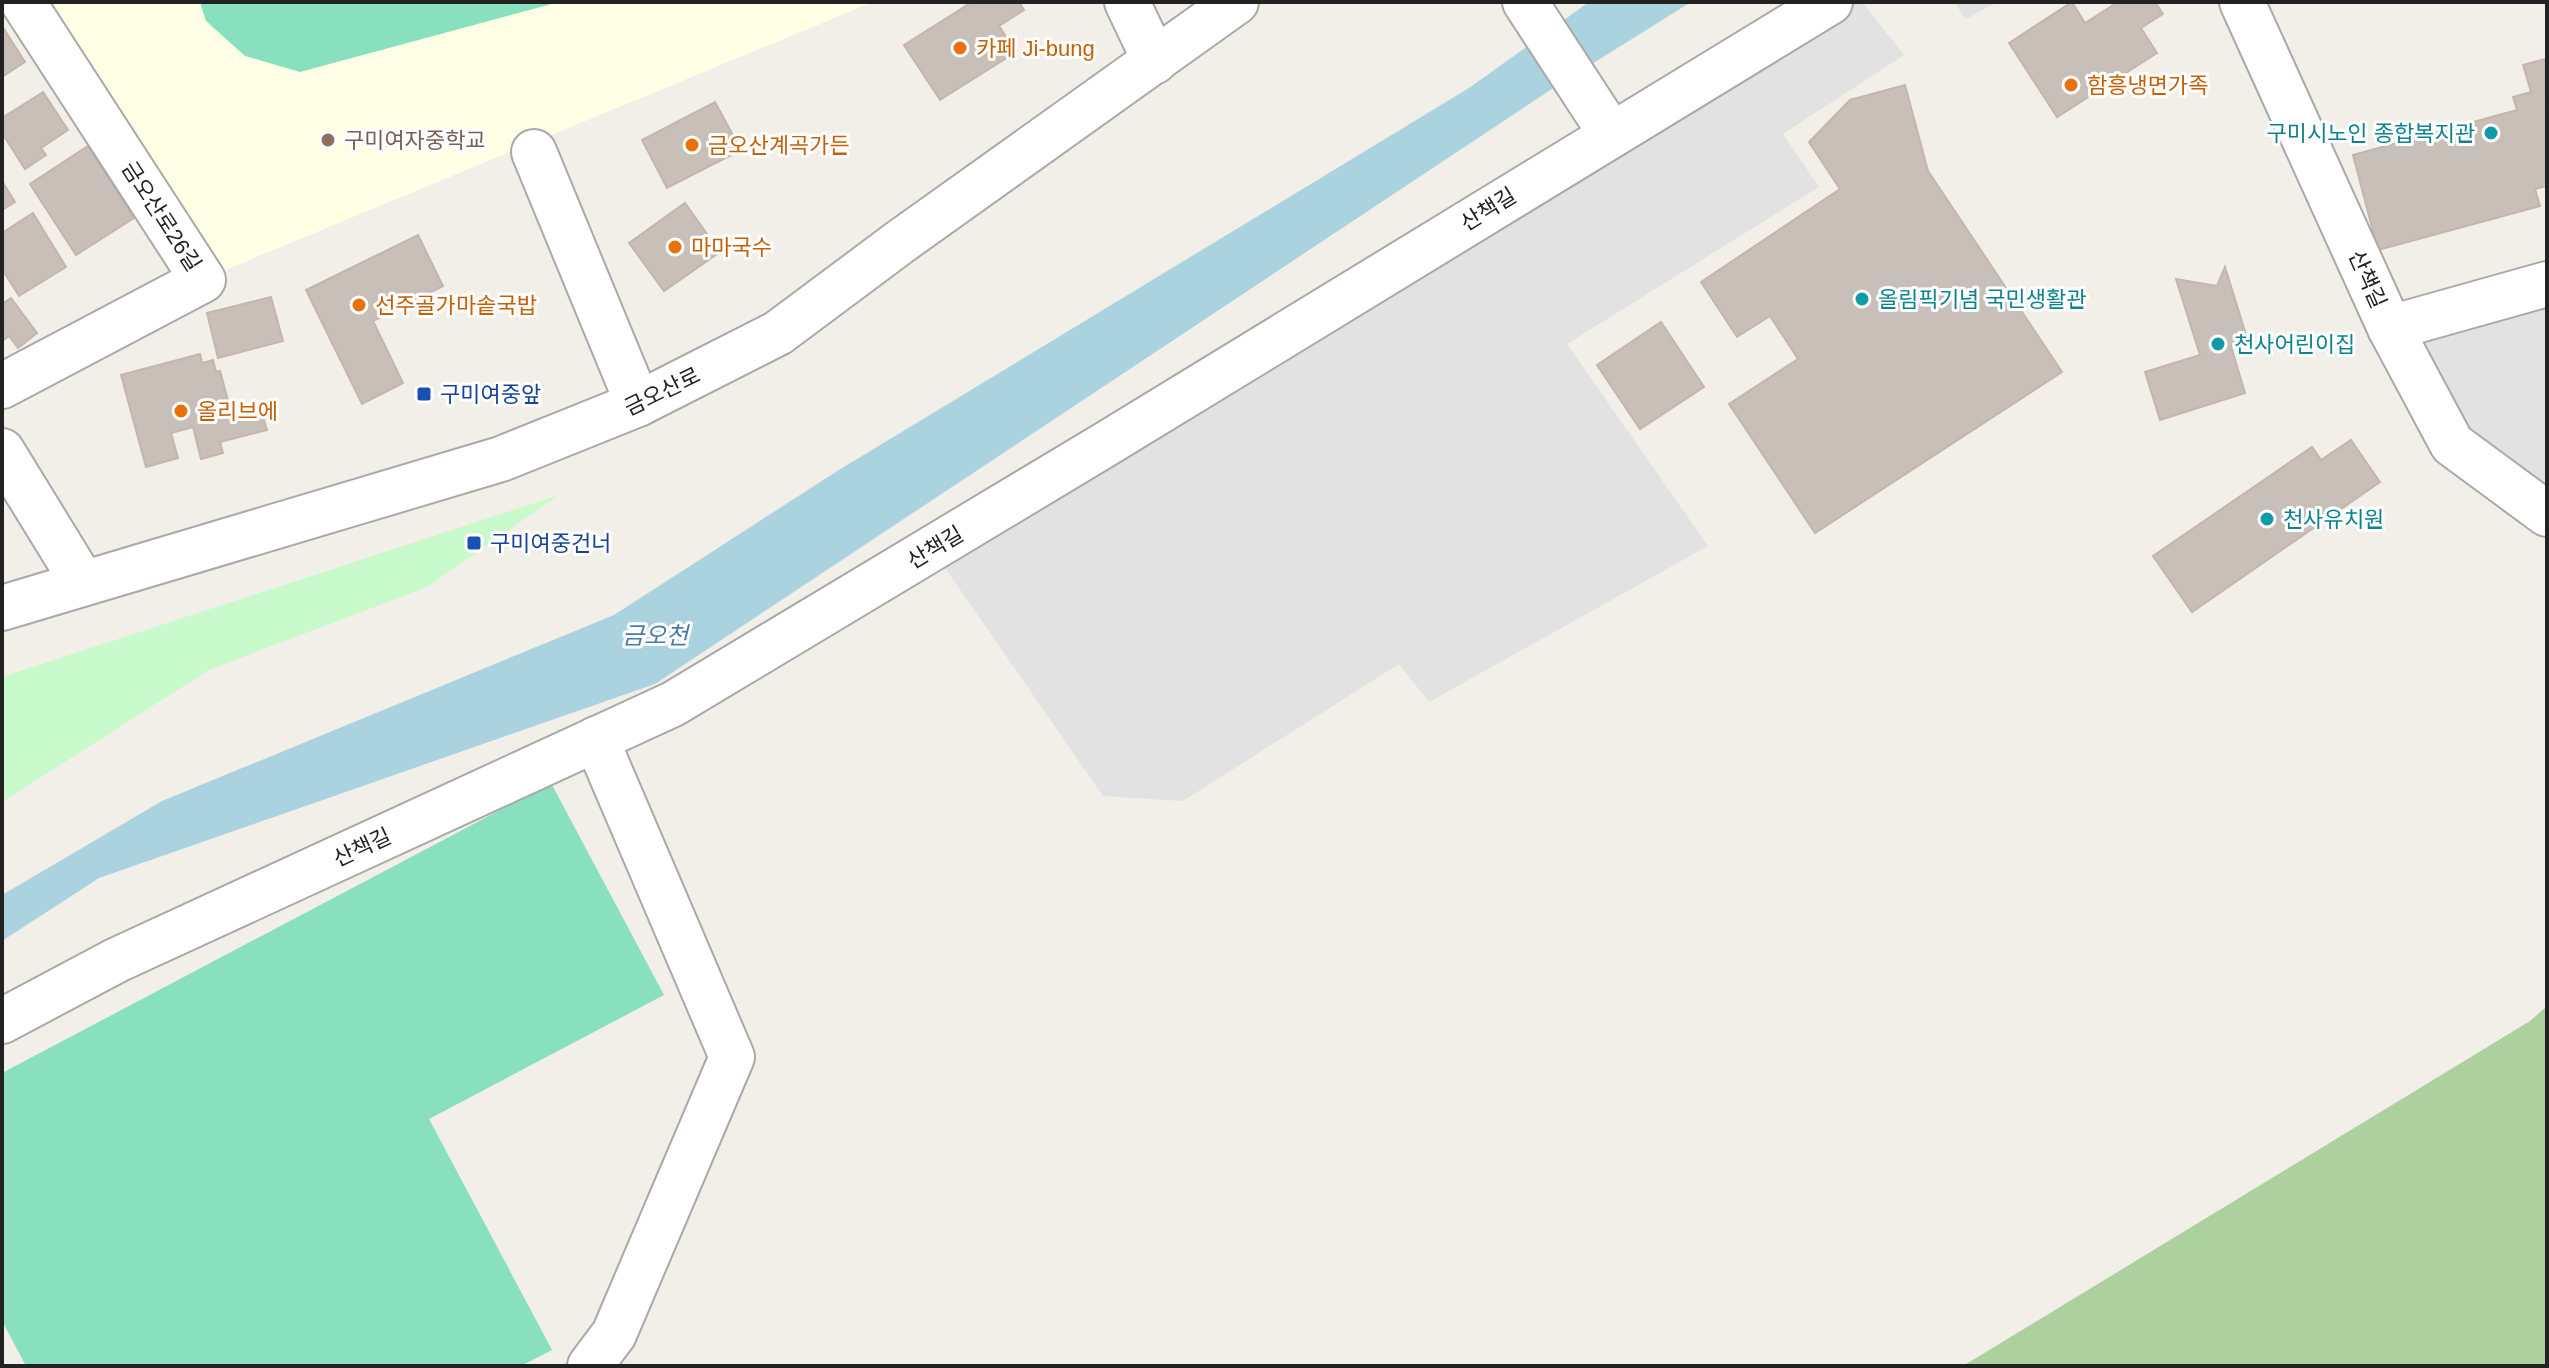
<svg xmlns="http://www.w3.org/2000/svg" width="2549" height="1368" viewBox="0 0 2549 1368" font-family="Arial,'Noto Sans KR',sans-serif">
<rect width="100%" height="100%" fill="#f2efe9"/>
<path fill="#ffffe5" d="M23,2H873L208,277Z"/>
<path fill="#add19e" d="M2547,1006V1366H1963L2530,1021Z"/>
<path fill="#c8facc" d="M559,495L427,587L209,670L2,802V677Z"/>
<g fill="#88e0be">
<path d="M200,2H559L300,72L245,56L206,21Z"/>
<path d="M551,783L664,995L429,1119L552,1350L521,1366H26L2,1321V1073Z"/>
</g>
<g fill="#e2e2e2">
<path d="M1830,2H1862L1904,55L1783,134L1819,187L1567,344L1708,546L1429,702L1399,664L1183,801L1103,796L932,549Z"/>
<path d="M1954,2H1997L1966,19Z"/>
<path d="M2547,284V514L2452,444L2390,328Z"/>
</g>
<path fill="#aad3df" d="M1589,2H1691L1552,89L655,684L99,878L2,941V895L162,801L614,615L834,473L1469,88Z"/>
<g fill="#c7bfb8" stroke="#c4b6ab" stroke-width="2">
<path d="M972,2H1019L1024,10L999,26L1016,52L940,100L904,45Z"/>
<path d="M2072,2L2085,23L2118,2H2155L2163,14L2141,28L2157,53L2057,117L2009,43Z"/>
<path d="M2,26L25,62L2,77Z"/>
<path d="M2545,59L2547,186L2535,189L2540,206L2378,250L2353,155L2517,110L2513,97L2531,92L2523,65Z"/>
<path d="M1905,85L1928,171L2062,372L1815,533L1729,404L1798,359L1770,316L1737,337L1701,282L1840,189L1809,142L1850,100Z"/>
<path d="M43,92L68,130L41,148L46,155L25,169L2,133V118Z"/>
<path d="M715,102L741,150L667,188L642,140Z"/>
<path d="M88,146L134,218L76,255L30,184Z"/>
<path d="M2,181L15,202L2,210Z"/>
<path d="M685,203L720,252L664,291L629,243Z"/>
<path d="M33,213L66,267L19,296L2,269V233Z"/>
<path d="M418,235L443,286L373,321L403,383L362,404L306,290Z"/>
<path d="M2225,267L2248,341L2231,346L2245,393L2160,420L2145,372L2200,355L2176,279L2217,286Z"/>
<path d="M271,297L283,341L218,358L207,313Z"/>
<path d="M11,298L37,333L18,348L9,336L2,341V304Z"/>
<path d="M1661,322L1704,387L1640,429L1597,365Z"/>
<path d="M200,354L202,363L213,360L216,372L220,371L232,415L260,407L267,430L220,442L223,453L201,459L193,427L171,433L178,458L146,467L121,375Z"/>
<path d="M2351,440L2380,482L2192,612L2153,556L2312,447L2321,460Z"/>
</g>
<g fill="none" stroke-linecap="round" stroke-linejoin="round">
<g stroke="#a9a9a9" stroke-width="48">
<g id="minor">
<path d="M1127,2L1155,61"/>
<path d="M1525,2L1611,134"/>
<path d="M2242,2L2390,328L2452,444L2547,514"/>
<path d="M534,152L638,404"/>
<path d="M2390,328L2547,284"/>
<path d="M2,386L203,280L23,2"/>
<path d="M2,451L83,583"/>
<path d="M2,608L501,459L638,404L778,333L900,242L1236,2"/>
<path d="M2,1021L117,960L673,704L1106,444L1830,2"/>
<path d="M590,1366L614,1334L732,1057L596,739"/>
</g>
</g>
<use href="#minor" stroke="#fff" stroke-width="44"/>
</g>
<g fill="#e8710a" stroke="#fff" stroke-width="3">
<circle cx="960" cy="48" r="8"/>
<circle cx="2071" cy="85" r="8"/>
<circle cx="692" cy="145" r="8"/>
<circle cx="675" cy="247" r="8"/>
<circle cx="359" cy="305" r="8"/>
<circle cx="181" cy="411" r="8"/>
</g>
<g fill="#0f9aa8" stroke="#fff" stroke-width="3">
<circle cx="2491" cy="133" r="8"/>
<circle cx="1862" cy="299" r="8"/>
<circle cx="2218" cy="344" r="8"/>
<circle cx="2267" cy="519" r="8"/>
</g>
<circle fill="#8d6e63" stroke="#fff" stroke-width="3" cx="328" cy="140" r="8"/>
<g fill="#1a4fb4" stroke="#fff" stroke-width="3">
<rect x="416" y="386" width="16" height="16" rx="4"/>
<rect x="466" y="535" width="16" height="16" rx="4"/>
</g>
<g text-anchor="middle" stroke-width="6" stroke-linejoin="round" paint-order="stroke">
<g font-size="22" fill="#c56008" stroke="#fff" text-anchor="start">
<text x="976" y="56">카페 Ji-bung</text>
<text x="2087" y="93">함흥냉면가족</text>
<text x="708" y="153">금오산계곡가든</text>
<text x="691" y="255">마마국수</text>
<text x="375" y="313">선주골가마솥국밥</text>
<text x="197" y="419">올리브에</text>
</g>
<g font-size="22" fill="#0d838f" stroke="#fff" text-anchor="start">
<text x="2475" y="141" text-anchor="end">구미시노인 종합복지관</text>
<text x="1878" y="307">올림픽기념 국민생활관</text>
<text x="2234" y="352">천사어린이집</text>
<text x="2283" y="527">천사유치원</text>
</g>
<g font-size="22" fill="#785e54" stroke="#fff" text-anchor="start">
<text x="344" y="148">구미여자중학교</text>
</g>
<g font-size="22" fill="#222" stroke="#fff">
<text transform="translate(1488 209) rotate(-32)" y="8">산책길</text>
<text transform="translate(162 216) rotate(57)" y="8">금오산로26길</text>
<text transform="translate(2368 279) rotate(66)" y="8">산책길</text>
<text transform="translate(662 391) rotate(-26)" y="8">금오산로</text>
<text transform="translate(935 547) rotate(-31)" y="8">산책길</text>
<text transform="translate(362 847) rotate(-25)" y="8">산책길</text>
</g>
<g font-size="22" fill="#164399" stroke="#fff" text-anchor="start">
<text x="440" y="402">구미여중앞</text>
<text x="490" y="551">구미여중건너</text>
</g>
<g font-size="24" font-style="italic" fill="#4a7aab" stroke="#fff">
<text x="655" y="644">금오천</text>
</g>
</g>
<rect width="2549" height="1368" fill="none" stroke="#222222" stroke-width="8"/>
</svg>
